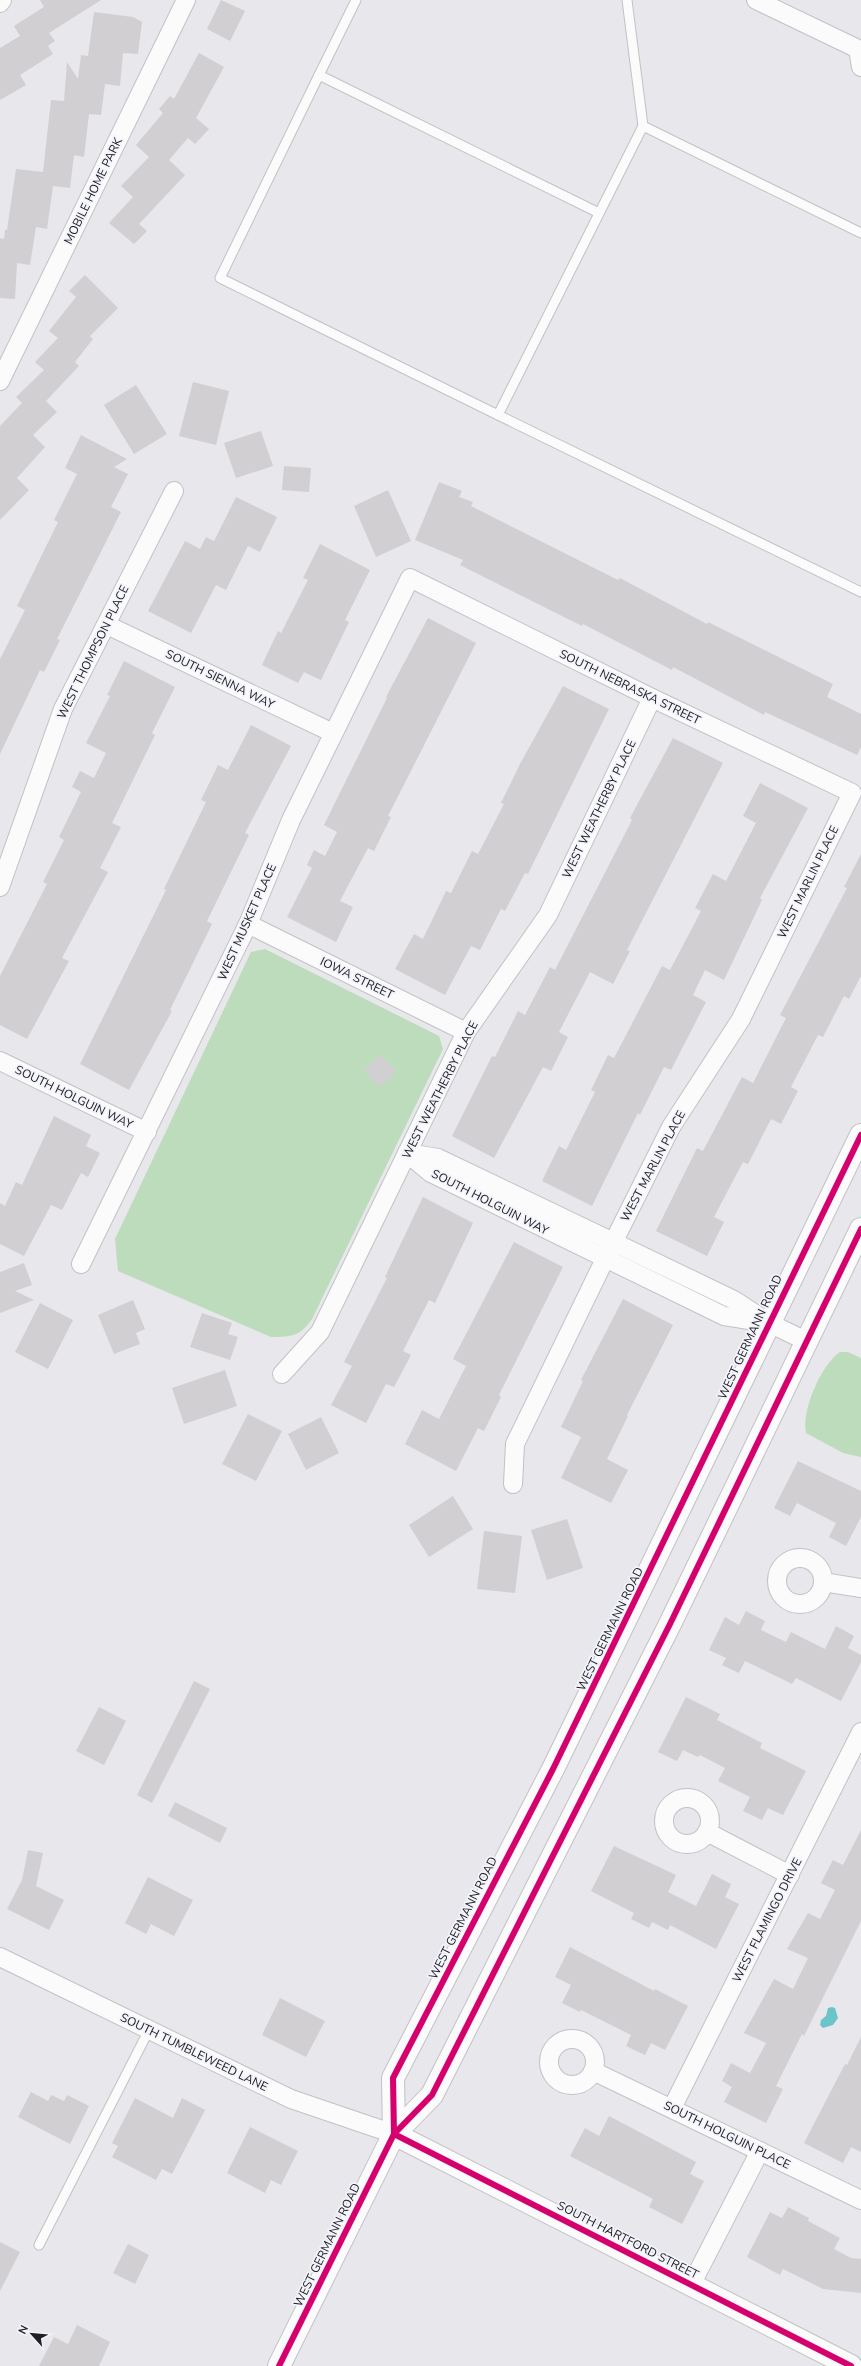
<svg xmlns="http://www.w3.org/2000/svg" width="861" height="2366" viewBox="0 0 861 2366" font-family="'Nunito Sans',sans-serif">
<rect width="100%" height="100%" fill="#e7e7ec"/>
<g fill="#bcdcbb">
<path d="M265,949L439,1036L443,1049L312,1319C300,1336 292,1337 271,1337L118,1271L115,1239L251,952Z"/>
<path d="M840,1352H848L861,1358V1457L843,1453L806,1433C801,1411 821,1365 840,1352Z"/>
</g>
<path fill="#6cc4cb" d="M832,2007L835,2008L838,2018L833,2025L823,2028L820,2025L821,2020L826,2016L828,2008Z"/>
<g fill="#d1cfd1">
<path d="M40,0H101L49,33L55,41L48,46L53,54L20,75L26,85L0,100V48L20,36L14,26L44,7Z"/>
<path d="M221,0L245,11L230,41L207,29Z"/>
<path d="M94,12L133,17L142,22L138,54L123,53L120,86L105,84L101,115L89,114L84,157L74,155L70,188L53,186L47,229L36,227L30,265L17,263L15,299L0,298V238L4,239L5,230H7L16,169L43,172L51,100L64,101L67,62L78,79L81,55L88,56Z"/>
<path d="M199,53L224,67L196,118L209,129L195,144L188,138L169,160L185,175L139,224L147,231L134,244L109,223L133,197L121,186L149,157L136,145L163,113L159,109L170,96L174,99Z"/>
<path d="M85,275L118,308L90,336L93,339L75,362L79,366L46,401L57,412L33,435L45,447L17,478L29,490L0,520V426L22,403L16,397L44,370L35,362L58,338L49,331L76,297L69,291Z"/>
<path d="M193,382L229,391L216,445L179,436Z"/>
<path d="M136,385L167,434L134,454L104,405Z"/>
<path d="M261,431L273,466L236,478L224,443Z"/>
<path d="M81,435L127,459L114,467L128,474L111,507L121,512L57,639L60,640L44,672L40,670L0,754V659L25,610L17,606L58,522L54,520L77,474L65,468Z"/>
<path d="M284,466L311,468L309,492L282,490Z"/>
<path d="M439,482L462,491L459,497L473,502L471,506L618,580L620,578L707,624L708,622L833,684L827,697L861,714V747L857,755L765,712L764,715L673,667L672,670L583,624L582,626L460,565L463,560L415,540Z"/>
<path d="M388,490L411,541L376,557L354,506Z"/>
<path d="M236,497L277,517L260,552L248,546L226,590L216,585L191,633L148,611L185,541L200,549L206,537L214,541Z"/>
<path d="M320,544L370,570L345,620L349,622L321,680L304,672L298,683L262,665L278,631L281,633L308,580L303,578Z"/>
<path d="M428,618L476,643L388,816L391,817L374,851L368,848L340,901L353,907L336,942L287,917L312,868L307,865L314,850L325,856L337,832L324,825L387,698L386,697Z"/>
<path d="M124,661L175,687L152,733L155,735L112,823L121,827L100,868L108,872L62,958L69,961L27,1039L0,1025V976L47,884L43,882L64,840L59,837L81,792L72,787L80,771L94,778L106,753L86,743L110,696L107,695Z"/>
<path d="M563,686L609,709L528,874L525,873L505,911L501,909L480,950L471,946L445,995L395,969L414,934L423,939L446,891L451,893L472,851L478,854L504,804L501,803L520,764Z"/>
<path d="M251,725L291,746L245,833L249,835L207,921L212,924L170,1010L172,1011L129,1090L80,1064L166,890L164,889L206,802L201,800L218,765L228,770Z"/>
<path d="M673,738L723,763L627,950L630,951L613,984L590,972L559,1032L568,1037L551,1071L543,1067L494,1158L452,1136L492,1056L495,1057L518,1011L525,1015L550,967L555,970L632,820L630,818Z"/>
<path d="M760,783L808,808L760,898L762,900L724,980L705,970L693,995L706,1002L671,1070L664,1067L640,1115L638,1113L592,1206L542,1181L559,1146L566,1150L595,1092L591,1090L608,1055L614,1058L662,966L670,970L701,911L695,908L713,874L726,881L756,823L743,816Z"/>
<path d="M861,854V976L849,999L844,996L823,1037L818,1035L791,1087L798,1091L781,1124L771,1119L748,1164L743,1162L714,1217L724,1222L707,1256L656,1231L697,1148L703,1151L742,1077L753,1083L786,1018L780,1015L847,888L844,887Z"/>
<path d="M380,1055L396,1071L380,1087L364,1071Z"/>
<path d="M54,1116L91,1135L86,1146L100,1153L88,1177L81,1173L62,1210L51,1205L24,1256L0,1244V1203L5,1206L16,1182L22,1185Z"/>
<path d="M423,1197L473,1223L435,1303L429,1300L403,1351L411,1355L394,1387L386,1384L366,1423L331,1405L352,1366L344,1362L387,1278L385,1277Z"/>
<path d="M514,1242L563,1267L499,1395L501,1397L484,1431L478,1428L456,1471L405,1444L422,1410L439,1419L466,1366L453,1359Z"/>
<path d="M24,1263L32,1285L15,1291L34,1300L0,1313V1272Z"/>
<path d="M623,1299L673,1325L627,1415L628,1416L607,1459L628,1470L611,1503L561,1478L581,1437L561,1427L583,1381L581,1380Z"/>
<path d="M133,1300L145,1329L136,1333L140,1344L114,1354L98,1315Z"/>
<path d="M40,1303L73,1320L48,1369L15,1352Z"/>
<path d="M202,1313L232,1323L228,1334L238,1337L230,1360L190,1347Z"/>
<path d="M225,1370L237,1406L184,1424L172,1388Z"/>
<path d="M248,1414L282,1431L256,1481L222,1464Z"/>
<path d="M321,1417L339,1453L306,1470L288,1434Z"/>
<path d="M798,1461L861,1491V1517L846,1546L829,1537L836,1523L797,1503L790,1516L774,1508Z"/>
<path d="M453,1496L473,1529L429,1557L409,1525Z"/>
<path d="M567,1519L583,1568L547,1580L531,1530Z"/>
<path d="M484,1531L522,1536L515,1593L477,1589Z"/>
<path d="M746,1611L765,1621L761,1630L786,1642L791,1632L825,1649L836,1626L854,1636L848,1648L861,1655V1662L841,1701L796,1678L792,1684L745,1661L739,1673L722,1665L726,1658L709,1650L725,1617L739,1625Z"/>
<path d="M194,1681L210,1689L152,1803L137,1795Z"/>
<path d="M686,1697L720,1714L717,1720L762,1743L760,1748L806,1771L783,1815L768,1808L762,1820L743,1811L750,1797L718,1781L725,1768L700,1755L698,1757L683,1750L677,1761L658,1752Z"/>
<path d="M99,1707L126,1721L104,1765L76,1751Z"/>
<path d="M175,1802L227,1828L220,1843L168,1816Z"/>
<path d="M861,1830V1921L804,2036L802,2034L776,2086L783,2089L766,2123L724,2102L732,2087L722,2081L731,2063L750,2073L766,2043L744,2033L774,1979L793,1989L808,1958L787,1949L808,1913L820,1919L835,1890L821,1883L833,1860L843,1865Z"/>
<path d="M614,1846L676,1875L668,1892L696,1906L712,1874L731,1884L725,1897L739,1904L716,1949L670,1925L668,1930L652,1922L649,1928L631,1919L634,1913L591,1891Z"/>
<path d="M28,1850L43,1853L36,1886L64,1900L49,1930L7,1909L22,1880Z"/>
<path d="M148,1877L193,1900L174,1936L151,1924L146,1934L125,1923Z"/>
<path d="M570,1947L654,1991L655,1989L688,2006L665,2050L651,2043L645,2055L626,2046L631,2035L581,2010L580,2012L562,2003L571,1985L555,1977Z"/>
<path d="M280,1998L325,2021L306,2057L262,2035Z"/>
<path d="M861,2037V2152L851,2147L843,2163L804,2143L845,2064L847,2065Z"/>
<path d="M31,2092L48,2101L51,2095L64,2101L67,2095L89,2106L70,2144L18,2117Z"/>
<path d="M135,2098L173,2118L182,2098L205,2110L172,2174L162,2169L156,2180L112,2157L118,2146L112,2143Z"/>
<path d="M609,2116L696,2162L690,2174L704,2181L682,2224L649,2207L653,2199L570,2156L585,2128L599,2136Z"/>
<path d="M250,2127L298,2151L281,2185L271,2180L265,2193L227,2173Z"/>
<path d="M788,2207L809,2218L808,2221L840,2238L834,2249L851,2258L861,2259V2293L823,2289L783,2269L780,2275L747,2257L770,2212L782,2218Z"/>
<path d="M0,2242L20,2252L0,2291Z"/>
<path d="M128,2244L149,2255L135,2284L113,2273Z"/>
<path d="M77,2325L110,2342L99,2366H39L54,2337L68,2344Z"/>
</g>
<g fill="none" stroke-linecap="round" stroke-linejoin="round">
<g stroke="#c2c2c6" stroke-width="11">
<g id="service">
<path d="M627,0L643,126"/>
<path d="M319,75L356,0"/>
<path d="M861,233L643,126L498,415L861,592"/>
<path d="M498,415L220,278L319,75L599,213"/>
<path d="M39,2245L149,2030"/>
</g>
</g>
<g stroke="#c2c2c6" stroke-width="20">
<g id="minor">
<path d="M756,0L858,49L861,67"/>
<path d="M0,3L2,0"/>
<path d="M0,381L186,0"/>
<path d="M107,625L333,733"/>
<path d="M0,887L63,709L174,491"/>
<path d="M248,924L466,1032"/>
<path d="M0,1061L147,1132"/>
<path d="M407,1153L438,1158L734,1300L769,1323L806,1341"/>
<path d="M407,1153L431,1173L724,1316L762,1322"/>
<path d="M81,1264L248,924L291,820L410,578L652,698L852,793L741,1019L671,1127L605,1259L515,1444L513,1484"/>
<path d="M282,1374L320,1332L466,1032L548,915L652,698"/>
<circle cx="800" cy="1581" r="23"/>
<path d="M823,1582L861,1588"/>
<circle cx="687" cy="1821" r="23"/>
<path d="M707,1832L790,1875"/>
<path d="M0,1957L291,2099L394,2134"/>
<circle cx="572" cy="2062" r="23"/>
<path d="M593,2071L861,2200"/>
<path d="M672,2108L861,1732"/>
<path d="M691,2285L760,2151"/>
</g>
</g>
<g stroke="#c2c2c6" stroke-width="24">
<path id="tertiary" d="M394,2134L851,2366"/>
</g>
<g stroke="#c2c2c6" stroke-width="24">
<g id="secondary">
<path d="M394,2134L393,2078L553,1769L861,1135"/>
<path d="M279,2366L394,2134L432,2095L670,1624L861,1229"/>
</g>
</g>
<use href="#service" stroke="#fbfbfc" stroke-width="9"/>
<use href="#minor" stroke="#fbfbfc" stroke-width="18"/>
<use href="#tertiary" stroke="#fbfbfc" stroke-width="22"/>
<use href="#secondary" stroke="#fbfbfc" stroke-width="22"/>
<g stroke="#f3f3fc" stroke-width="8">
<g id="cycleway">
<path d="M394,2134L393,2078L553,1769L861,1135"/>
<path d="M394,2134L851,2366"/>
<path d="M279,2366L394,2134L432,2095L670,1624L861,1229"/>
</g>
</g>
<use href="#cycleway" stroke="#d6006c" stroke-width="6"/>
</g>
<g text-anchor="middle" stroke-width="3.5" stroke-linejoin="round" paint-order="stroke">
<g font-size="12" fill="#202023" stroke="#f3f3fc">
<text transform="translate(93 191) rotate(-64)" y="4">MOBILE HOME PARK</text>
<text transform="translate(93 652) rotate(-64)" y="4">WEST THOMPSON PLACE</text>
<text transform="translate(220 679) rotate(26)" y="4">SOUTH SIENNA WAY</text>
<text transform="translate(630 687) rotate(26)" y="4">SOUTH NEBRASKA STREET</text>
<text transform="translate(599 809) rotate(-64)" y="4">WEST WEATHERBY PLACE</text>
<text transform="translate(808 882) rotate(-64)" y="4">WEST MARLIN PLACE</text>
<text transform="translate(247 922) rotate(-66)" y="4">WEST MUSKET PLACE</text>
<text transform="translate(357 978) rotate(26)" y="4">IOWA STREET</text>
<text transform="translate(440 1090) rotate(-63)" y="4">WEST WEATHERBY PLACE</text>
<text transform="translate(74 1097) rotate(26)" y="4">SOUTH HOLGUIN WAY</text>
<text transform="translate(653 1166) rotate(-62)" y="4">WEST MARLIN PLACE</text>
<text transform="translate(490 1202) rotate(27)" y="4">SOUTH HOLGUIN WAY</text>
<text transform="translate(750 1337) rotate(-65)" y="4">WEST GERMANN ROAD</text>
<text transform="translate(610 1629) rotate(-64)" y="4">WEST GERMANN ROAD</text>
<text transform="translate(463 1918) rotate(-63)" y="4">WEST GERMANN ROAD</text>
<text transform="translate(767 1920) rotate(-63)" y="4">WEST FLAMINGO DRIVE</text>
<text transform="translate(194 2052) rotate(26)" y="4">SOUTH TUMBLEWEED LANE</text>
<text transform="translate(727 2135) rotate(26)" y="4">SOUTH HOLGUIN PLACE</text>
<text transform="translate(628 2240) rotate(27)" y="4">SOUTH HARTFORD STREET</text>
<text transform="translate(327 2245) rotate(-64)" y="4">WEST GERMANN ROAD</text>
</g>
</g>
<g transform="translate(32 2334) rotate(297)" stroke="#f3f3fc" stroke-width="3" paint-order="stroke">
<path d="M0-3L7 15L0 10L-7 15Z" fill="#202023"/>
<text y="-6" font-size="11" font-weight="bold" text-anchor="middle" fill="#202023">N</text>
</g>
</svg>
